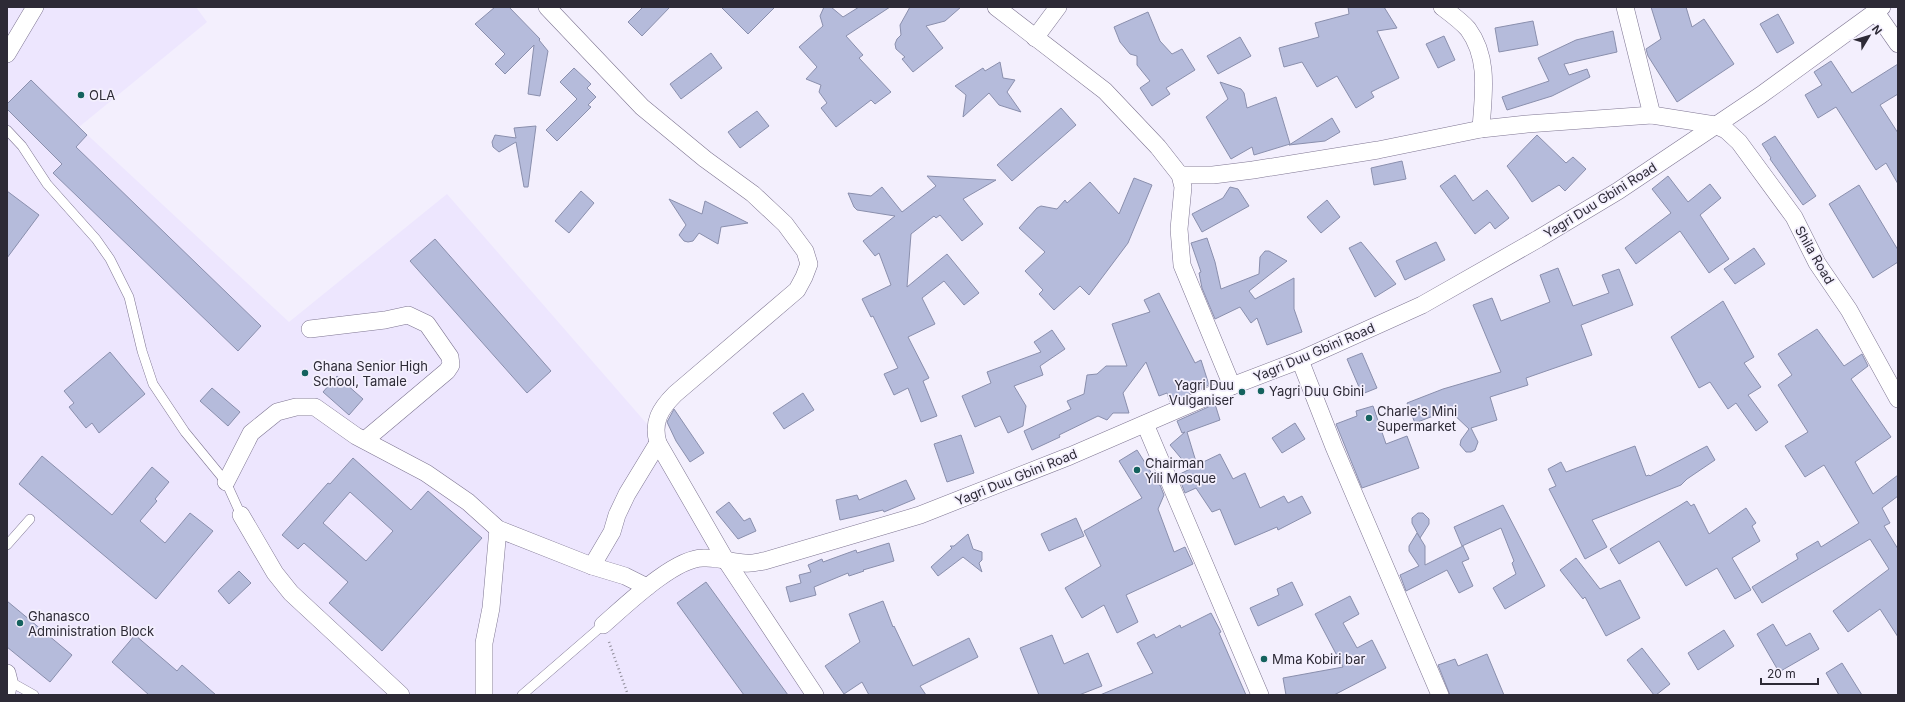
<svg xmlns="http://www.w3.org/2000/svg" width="1905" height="702" viewBox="0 0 1905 702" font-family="Inter,sans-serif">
<rect width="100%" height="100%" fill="#f3effd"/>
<path fill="#ede6fe" d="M7,7H196L207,22L79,127L289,322L447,194L647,424L715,558L812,695H7Z"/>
<g fill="#b5bbdb" stroke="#8a8fad" fill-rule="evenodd">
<path d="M495,7H509L540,39L539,40L548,51L540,96L528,94L534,45L505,74L495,64L505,54L475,24Z"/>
<path d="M643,7H670L642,36L628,22Z"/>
<path d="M721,7H775L748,34Z"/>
<path d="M824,7H831L843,17L859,7H890L846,36L863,55L859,58L891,92L875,104L871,100L836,127L821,108L827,103L819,92L821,85L806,79L817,67L799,47L823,26L820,16Z"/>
<path d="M910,7H961L945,21L926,26L943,48L913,72L902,59L905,57L896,49L895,44L897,39L901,35L900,25Z"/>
<path d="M1348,7H1384L1397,28L1377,31L1399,78L1371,92L1374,97L1356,108L1337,76L1317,87L1302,62L1284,67L1279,48L1319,37L1315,23L1349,14Z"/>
<path d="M1651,7H1686L1692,27L1704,19L1734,64L1677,102L1648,56L1646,49L1661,39Z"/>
<path d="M1148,12L1160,41L1172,54L1182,49L1195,70L1166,88L1170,94L1152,106L1140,88L1150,81L1137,65V56L1130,54L1120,42L1114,27Z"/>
<path d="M1778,14L1794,43L1777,53L1760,24Z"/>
<path d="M1533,21L1538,45L1499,52L1495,28Z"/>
<path d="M1613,31L1617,52L1564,64L1569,75L1587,69L1590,77L1552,96L1507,110L1502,97L1549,81L1538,58L1576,40Z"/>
<path d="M1444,36L1455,60L1438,68L1426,44Z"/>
<path d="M1240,37L1251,56L1218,74L1207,56Z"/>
<path d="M711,53L722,68L681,99L670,84Z"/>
<path d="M1831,61L1852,93L1898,64V94L1880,105L1898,133V184L1886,163L1876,170L1836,107L1818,118L1805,95L1822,85L1814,72Z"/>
<path d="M1000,62L1003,78L1015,80L1007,92L1021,112L999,105L989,93L963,117L966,95L955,86L983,68L985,71Z"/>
<path d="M574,68L591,84L587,88L596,97L588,105L591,107L557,141L546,130L577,99L560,82Z"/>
<path d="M31,80L87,135L76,147L261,326L238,351L53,173L62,164L7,109V104Z"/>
<path d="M1220,82L1241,89L1244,93L1247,108L1276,97L1290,144L1254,155L1252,147L1231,159L1206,117L1228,99Z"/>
<path d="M1061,108L1076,125L1012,181L997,165Z"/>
<path d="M757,111L769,126L740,148L728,132Z"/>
<path d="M1332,118L1340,132L1325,141L1289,145Z"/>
<path d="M536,126L528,187H524L516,142L499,152L493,147L492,142L495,135L516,138L514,128Z"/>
<path d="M1537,135L1566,163L1573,157L1586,169L1565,191L1559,185L1532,202L1516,178L1507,166Z"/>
<path d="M1775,136L1816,196L1803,205L1770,159L1771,158L1762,144Z"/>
<path d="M1402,161L1406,179L1374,185L1371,168Z"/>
<path d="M1455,175L1473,201L1487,190L1509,218L1495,229L1490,222L1475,234L1440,186Z"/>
<path d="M927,176L996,180L963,199L983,224L962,241L940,215L936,218L934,216L911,234L907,287L947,254L979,293L964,305L944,281L922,298L935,324L908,337L929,378L923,381L937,416L921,422L908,388L894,395L884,374L898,368L873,316L871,317L862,299L891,285L879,253L875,256L863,241L895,216L857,210L854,207L848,193L871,196L882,187L902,212L936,186Z"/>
<path d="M1668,176L1688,202L1710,184L1721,198L1700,215L1729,259L1709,273L1680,231L1636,264L1625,248L1671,213L1652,189Z"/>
<path d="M1134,178L1152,185L1128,243L1089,295L1080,286L1054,310L1039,294L1043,290L1025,271L1045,252L1019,228L1037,208L1041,206L1057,209L1065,200L1067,203L1090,182L1119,214Z"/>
<path d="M1859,185L1898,250V262L1873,278L1829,204Z"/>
<path d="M1230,187L1238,189L1249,206L1202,232L1192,214L1223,198Z"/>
<path d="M7,191L39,215L7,258Z"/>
<path d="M581,191L594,203L569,233L555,221Z"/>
<path d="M669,199L702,214L705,201L748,223L721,227L718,244L699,233L693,241L688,242L684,241L679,235L686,225Z"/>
<path d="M1327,200L1340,217L1321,233L1307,217Z"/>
<path d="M1207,238L1215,262L1221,289L1259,274L1260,257L1265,251H1269L1287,261L1249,291L1255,299L1294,278V309L1302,332L1267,345L1257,318L1251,323L1240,307L1215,319L1202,288L1199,273L1201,272L1191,243Z"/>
<path d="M435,239L551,371L527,393L410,261Z"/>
<path d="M1361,242L1396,284L1375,297L1349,248Z"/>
<path d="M1436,242L1445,260L1405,280L1396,261Z"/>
<path d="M1754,248L1765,264L1735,284L1724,269Z"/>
<path d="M1558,268L1573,306L1609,293L1602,275L1619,269L1633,305L1581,325L1592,355L1526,378L1528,385L1490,397L1497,420L1471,428L1478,442L1475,450L1471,452H1466L1460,445L1461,440L1469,429L1449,410L1415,423L1407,403L1443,389L1501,372L1473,305L1492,298L1501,321L1550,302L1540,275Z"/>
<path d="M1159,293L1195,363L1201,360L1209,385L1170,402L1167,393L1159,396L1146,362L1123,393L1129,413H1113L1107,420L1098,416L1059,435L1060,437L1032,450L1024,431L1071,409L1067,401L1084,394L1087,375L1097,374L1106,366H1127L1112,324L1150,312L1144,300Z"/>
<path d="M1723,301L1754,357L1744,363L1761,387L1748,395L1768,422L1756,431L1736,403L1728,409L1710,382L1699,388L1671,337Z"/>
<path d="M1817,329L1844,366L1862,354L1868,366L1851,379L1891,437L1855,462L1873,494L1898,475V496L1882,508L1890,523L1884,526L1898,549V637L1880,609L1848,632L1833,611L1889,569L1870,539L1762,603L1752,587L1798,559L1796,554L1818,541L1821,547L1859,523L1824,465L1805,477L1785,446L1808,432L1778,385L1792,375L1778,354Z"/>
<path d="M1052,330L1065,349L1040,366L1043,375L1014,386L1026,406L1023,426L1008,433L1000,416L975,427L962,396L991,383L987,372L1041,352L1034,342Z"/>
<path d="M110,352L145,394L99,433L92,423L86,428L69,407L74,403L64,391Z"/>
<path d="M1362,353L1377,388L1362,394L1347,359Z"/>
<path d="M337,376L363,399L349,415L323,392Z"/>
<path d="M212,388L240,412L228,426L200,401Z"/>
<path d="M803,393L814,410L784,429L773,413Z"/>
<path d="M1215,404L1220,420L1187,432L1197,465L1220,454L1233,479L1245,473L1260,508L1284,496L1288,503L1302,496L1311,513L1278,530L1277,527L1235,545L1220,509L1212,512L1196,488L1185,493L1178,475L1190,469L1170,445L1185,432L1182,433L1177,421Z"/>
<path d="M1373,406L1386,444L1407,436L1419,468L1362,488L1336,424L1357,416L1356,411Z"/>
<path d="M674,409L704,453L690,462L676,441L667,422Z"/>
<path d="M1295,423L1305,439L1282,453L1272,438Z"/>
<path d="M961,435L974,473L947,482L934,444Z"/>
<path d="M1635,446L1646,476L1649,475L1650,476L1707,446L1715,460L1687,479L1681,485L1592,520L1607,547L1585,559L1549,489L1556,486L1548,469L1561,462L1566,472Z"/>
<path d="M1137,450L1159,485H1160L1164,495L1158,509L1174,552L1185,547L1193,564L1126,595L1138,622L1117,633L1104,605L1082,618L1065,588L1101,566L1084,531L1142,498L1119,461Z"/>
<path d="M42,456L112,515L152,467L169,482L155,499L157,501L140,521L165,543L190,513L213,531L156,599L19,484Z"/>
<path d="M353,458L411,510L428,491L482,538L382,651L329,603L348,582L304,543L298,549L282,535L328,483L330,484ZM350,492L393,531L366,561L323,523Z"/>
<path d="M906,480L915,499L884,512L883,510L840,520L836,500L857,495L859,500Z"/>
<path d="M1687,501L1691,506L1694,504L1709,534L1746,508L1756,523L1752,526L1760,541L1732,558L1751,590L1735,599L1717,568L1686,586L1659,541L1619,564L1610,549Z"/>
<path d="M729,502L744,521L750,518L756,531L738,539L716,512Z"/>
<path d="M1503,505L1545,586L1505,609L1493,588L1516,574L1512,563L1514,561L1501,528L1462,546L1454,527Z"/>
<path d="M1418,513H1423L1429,519V524L1420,538L1412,523V518Z"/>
<path d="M1076,518L1084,536L1049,551L1041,534Z"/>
<path d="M1417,533L1425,546V565L1463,546L1469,559L1462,562L1473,586L1459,593L1447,570L1406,591L1400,575L1419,566L1409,551V546Z"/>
<path d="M968,534L973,549L982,552V560L979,563L982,572L963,557L938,576L931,567L952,548L950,546H954Z"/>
<path d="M889,543L894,561L863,570L864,571L849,576L848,573L814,587L816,595L790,602L786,587L801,583L799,575L811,572L808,565L822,559L823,562L856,550L857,553Z"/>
<path d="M1576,558L1600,589L1620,580L1640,618L1606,636L1585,597L1583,599L1560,570Z"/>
<path d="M239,571L251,583L229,604L218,591Z"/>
<path d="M706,582L788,695H744L677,603Z"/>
<path d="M1292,582L1303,605L1258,626L1250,608L1279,595L1277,589Z"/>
<path d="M1350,596L1359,614L1343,623L1357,648L1372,640L1386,668L1334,695H1286L1283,678L1343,667L1315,614Z"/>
<path d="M7,601L72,655L50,682L7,647Z"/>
<path d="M883,601L893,627L894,626L913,666L969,638L978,657L920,686L926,695H869L862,682L844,694L825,666L860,642L849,614Z"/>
<path d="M1211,613L1221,632L1219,633L1246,695H1100L1153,673L1137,643L1154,634L1156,638L1180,625L1181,628Z"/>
<path d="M1773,624L1786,646L1810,633L1819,649L1779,672L1757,634Z"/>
<path d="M1724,630L1734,646L1698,670L1688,653Z"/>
<path d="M135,635L177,671L182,665L216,695H149L112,662Z"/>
<path d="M1052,635L1064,664L1088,653L1102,686L1079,695H1039L1020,648Z"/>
<path d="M1642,648L1670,684L1656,695H1654L1627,660Z"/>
<path d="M1487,654L1504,695H1450L1438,665L1455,659L1458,666Z"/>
<path d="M1842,663L1862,695H1839L1826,673Z"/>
</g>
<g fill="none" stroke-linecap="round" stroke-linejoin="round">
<g stroke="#7e7592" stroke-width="10">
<g id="service">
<path d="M7,130L22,146L47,184L96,239L110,259L129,297L142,351L153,384L185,432L226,482L241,515"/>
<path d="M7,545L30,519"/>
<path d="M9,681L34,695"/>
<path d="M522,695L603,625"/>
</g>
</g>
<g stroke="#7e7592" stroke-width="18">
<g id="minor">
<path d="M547,7L642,107L705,159L753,194L785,224L805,251L809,264L804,277L797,290L675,394C660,409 652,422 658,443L725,559L815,695"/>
<path d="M996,7L1105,91L1158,147L1180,175L1183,187L1179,229L1182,265L1232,386"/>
<path d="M1442,7C1450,13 1461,21 1468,29C1490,59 1483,95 1481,129"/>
<path d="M1625,7L1652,115"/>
<path d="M1875,11L1898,44"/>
<path d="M1035,38L1058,7"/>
<path d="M7,54L35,7"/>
<path d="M1180,175H1213L1253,170L1378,150L1481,129L1527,124L1652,115L1715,125L1726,130L1739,142L1794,217L1817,263L1849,310L1898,399"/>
<path d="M310,329L385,320L408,315L427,324L450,357L451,365L447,371L365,440"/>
<path d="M1300,360L1334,447L1440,695"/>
<path d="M1145,424L1260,695"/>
<path d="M226,482L251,433L277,412L296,407H315L356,436L426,473L468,502L498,529L592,566L625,576L647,587"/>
<path d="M241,515L275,573L291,593L401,695"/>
<path d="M592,566L612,532L617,515L627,494L658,443"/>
<path d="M603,625C625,606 674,558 703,558C718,557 731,562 745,563C751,564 758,562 764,561L920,515L1070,456L1232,386L1300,360L1422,305L1538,239L1618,191L1761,95L1882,7"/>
<path d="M7,673L9,681L7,692"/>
<path d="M484,695V643L491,608L498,529"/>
</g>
</g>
<path stroke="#8f8c99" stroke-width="2.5" stroke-dasharray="1 3" stroke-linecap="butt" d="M609,642L628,695"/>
<use href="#service" stroke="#fff" stroke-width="9"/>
<use href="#minor" stroke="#fff" stroke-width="17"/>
</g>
<g fill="#14625e" stroke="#f3effd" stroke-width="1.5">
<circle cx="81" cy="95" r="4"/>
<circle cx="305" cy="373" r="4"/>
<circle cx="1261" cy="391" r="4"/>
<circle cx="1242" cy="392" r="4"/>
<circle cx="1369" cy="418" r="4"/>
<circle cx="1137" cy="470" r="4"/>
<circle cx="20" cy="623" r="4"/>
<circle cx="1264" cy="659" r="4"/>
</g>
<g text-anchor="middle" stroke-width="3.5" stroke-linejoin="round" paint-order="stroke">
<g font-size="13" fill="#2d2a36" stroke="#f3effd" text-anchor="start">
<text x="89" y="100">OLA</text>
<text x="313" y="371">Ghana Senior High<tspan x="313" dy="15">School, Tamale</tspan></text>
<text x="1234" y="390" text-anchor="end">Yagri Duu<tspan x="1234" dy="15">Vulganiser</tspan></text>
<text x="1269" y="396">Yagri Duu Gbini</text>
<text x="1377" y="416">Charle's Mini<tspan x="1377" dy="15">Supermarket</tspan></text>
<text x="1145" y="468">Chairman<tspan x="1145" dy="15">Yili Mosque</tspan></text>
<text x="28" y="621">Ghanasco<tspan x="28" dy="15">Administration Block</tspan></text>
<text x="1272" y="664">Mma Kobiri bar</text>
</g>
<g font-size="13" fill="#2d2a36" stroke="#f3effd">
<text transform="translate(1600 200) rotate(-32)" y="5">Yagri Duu Gbini Road</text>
<text transform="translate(1815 255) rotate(60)" y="5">Shila Road</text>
<text transform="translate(1314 352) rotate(-23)" y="5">Yagri Duu Gbini Road</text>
<text transform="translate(1016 477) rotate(-22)" y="5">Yagri Duu Gbini Road</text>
</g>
</g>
<rect width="1905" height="702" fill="none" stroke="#2d2a36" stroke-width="16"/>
<g transform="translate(1869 36) rotate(52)" stroke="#f3effd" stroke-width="3" paint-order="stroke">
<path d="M0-3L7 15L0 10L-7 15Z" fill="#2d2a36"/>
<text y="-6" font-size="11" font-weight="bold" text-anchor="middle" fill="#2d2a36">N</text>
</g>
<path d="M1761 678v6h57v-6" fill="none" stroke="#2d2a36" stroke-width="2"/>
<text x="1767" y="678" font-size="12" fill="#2d2a36" stroke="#f3effd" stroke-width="3" paint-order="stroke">20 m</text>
</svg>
